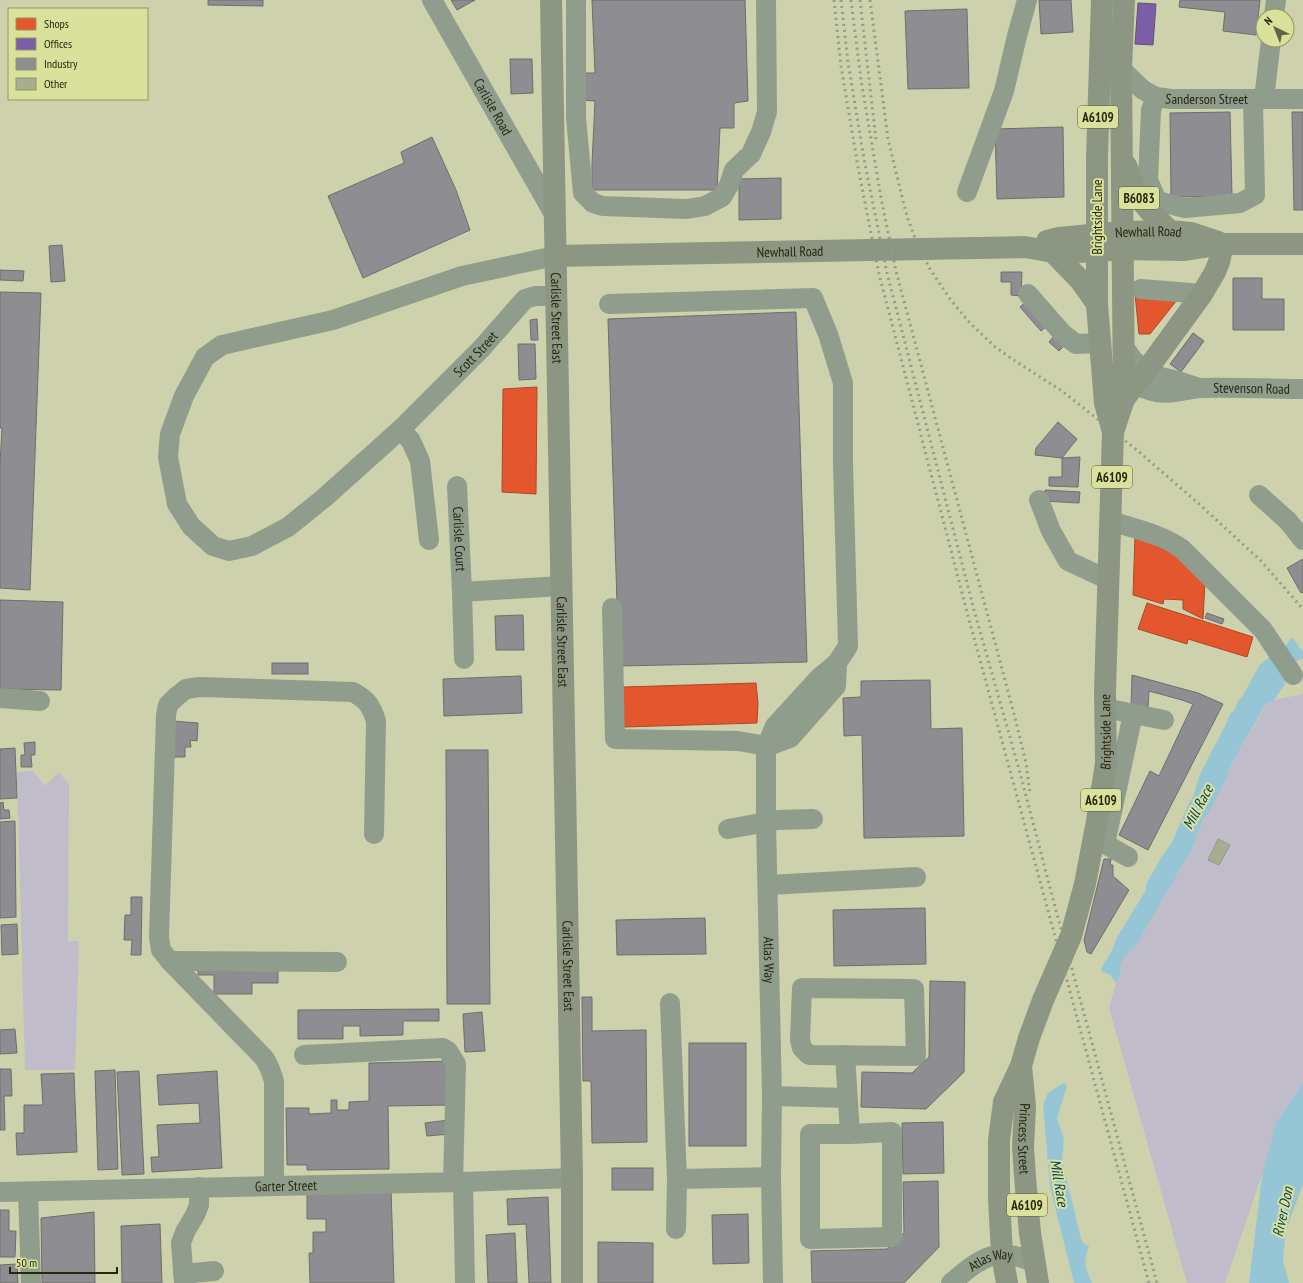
<svg xmlns="http://www.w3.org/2000/svg" width="1303" height="1283" viewBox="0 0 1303 1283" font-family="'PT Sans Narrow',sans-serif">
<rect width="100%" height="100%" fill="#cdd2ac"/>
<g fill="#c0bcca">
<path d="M1303,694V1083L1276,1122L1262,1175L1225,1283H1187L1109,1008L1116,983L1121,974C1117,966 1125,957 1130,950L1134,949L1192,849L1204,818L1209,813L1228,775L1229,769L1266,705L1274,700Z"/>
<path d="M33,771L45,786L59,772L69,785L68,941H79L75,1070H25L17,772Z"/>
</g>
<g fill="#96c6d5">
<path d="M1303,630V658C1290,662 1286,672 1285,685L1283,687L1274,700L1265,705L1229,769L1228,775L1209,813L1204,818L1192,849L1134,949L1130,950C1125,957 1117,966 1121,974L1116,983L1110,975L1103,972L1101,969L1112,950L1117,937L1146,890V884L1164,853L1171,844L1189,803L1193,797L1200,774L1225,726L1230,714L1235,709L1238,701L1242,697L1259,666L1274,653L1286,646L1290,639Z"/>
<path d="M1303,1083V1184L1286,1230L1283,1260L1289,1283H1249L1262,1175L1276,1122Z"/>
<path d="M1062,1084H1065L1067,1086L1057,1118L1064,1139L1062,1160L1081,1239L1084,1244L1089,1246C1083,1262 1085,1268 1092,1283H1074L1050,1187L1043,1105L1048,1093Z"/>
</g>
<path fill="#cdd2ac" d="M1303,628V652L1291,636Z"/>
<g fill="#e4572e" stroke="#ab4924">
<path d="M1135,294L1181,295L1150,334H1139Z"/>
<path d="M537,387L536,494L502,492L503,389Z"/>
<path d="M1135,536L1184,559L1205,582L1203,619L1183,609V600L1164,599L1163,604L1133,595Z"/>
<path d="M1147,603L1253,637L1247,657L1188,639L1187,644L1138,629Z"/>
<path d="M756,683L758,703L757,723L624,727L623,687Z"/>
</g>
<path fill="#7b5ea7" stroke="#614e78" d="M1138,3L1156,4L1153,45L1135,44Z"/>
<g fill="#8d8d92" stroke="#6e6e6a">
<path d="M208,0H263V6L208,5Z"/>
<path d="M451,0H475L457,10Z"/>
<path d="M592,0H745L748,101L734,103V128H720L717,190H592V163L595,101L579,100V73H595Z"/>
<path d="M1039,0H1071L1073,32L1041,34Z"/>
<path d="M1180,0H1260L1256,35L1223,31L1225,12L1179,7Z"/>
<path d="M967,9L969,88L908,89L905,11Z"/>
<path d="M510,59H532L533,93L511,94Z"/>
<path d="M1230,112L1232,196L1171,197L1170,113Z"/>
<path d="M1292,112H1303V210H1294Z"/>
<path d="M1063,127L1064,197L997,199L995,129Z"/>
<path d="M432,137L456,190L470,230L363,278L328,196L404,163L401,152Z"/>
<path d="M781,178V219L739,220V179Z"/>
<path d="M62,245L65,281L51,282L49,246Z"/>
<path d="M0,270L24,271L23,281L0,280Z"/>
<path d="M1001,272H1022L1021,296L1011,295V282H1001Z"/>
<path d="M1233,278H1262V299H1284V330H1233Z"/>
<path d="M0,292L41,293L30,590L0,588V464L2,428H0Z"/>
<path d="M1026,302L1047,326L1041,331L1020,307Z"/>
<path d="M796,312L807,662L619,666L608,319Z"/>
<path d="M537,319L538,340H531L530,320Z"/>
<path d="M1193,333L1204,341L1181,372L1170,364Z"/>
<path d="M1055,335L1065,345L1059,351L1049,342Z"/>
<path d="M518,344H535L536,379L519,380Z"/>
<path d="M1058,422L1077,439L1062,458L1035,455L1036,448Z"/>
<path d="M1080,457L1078,487L1049,486V477H1062V458Z"/>
<path d="M1045,490L1080,492L1079,503L1044,501Z"/>
<path d="M1303,559V592L1301,593L1287,568Z"/>
<path d="M0,600L63,602L61,690L0,689Z"/>
<path d="M1207,613L1224,619L1222,624L1205,618Z"/>
<path d="M523,615L524,650H496L495,616Z"/>
<rect x="272" y="663" width="36" height="11"/>
<path d="M1132,675L1198,693L1223,704L1148,850L1119,835L1150,771L1159,776L1193,704L1182,700L1149,691L1148,709L1131,708Z"/>
<path d="M521,676L522,713L444,716L443,679Z"/>
<path d="M930,680L931,729L962,728L964,836L864,838L862,735L844,736L843,698L861,697V681Z"/>
<path d="M172,721L198,723L197,741L190,740L191,747H185V757H172Z"/>
<path d="M35,742V755H31L32,767H21V755H25L24,743Z"/>
<path d="M15,748L17,798L0,799V749Z"/>
<path d="M446,750H488L490,1004H447Z"/>
<path d="M3,802L4,810H9L10,818L0,819V803Z"/>
<path d="M15,821L16,917L0,918V822Z"/>
<path d="M1104,859H1111L1110,865H1113V876L1129,890L1091,954L1087,952L1084,940Z"/>
<path d="M131,897H142L141,955H131L132,940H124L125,915H131Z"/>
<path d="M925,908L926,964L834,966L833,910Z"/>
<path d="M705,918L706,954L617,955L616,920Z"/>
<path d="M17,924L18,954L2,955L1,925Z"/>
<path d="M198,968H278V983H252V994H214V975H198Z"/>
<path d="M930,981L965,982L964,1072L926,1109L861,1107L862,1072L912,1073L929,1057Z"/>
<path d="M582,997H592V1031L646,1030L647,1142L592,1143L591,1081H583Z"/>
<path d="M439,1009V1021H403V1035L360,1036V1026H343V1039H298V1010Z"/>
<path d="M482,1012L485,1051L465,1052L463,1014Z"/>
<path d="M15,1029L17,1053L0,1054V1030Z"/>
<rect x="689" y="1043" width="57" height="103"/>
<path d="M452,1061V1105L388,1106L389,1169L307,1170V1165H287L286,1108H309V1114L331,1113V1100H337V1110H349V1102L369,1101V1063Z"/>
<path d="M0,1069H11L12,1096H4L5,1130H0Z"/>
<path d="M115,1070L118,1169L98,1170L95,1071Z"/>
<path d="M139,1071L144,1174L122,1175L117,1072Z"/>
<path d="M217,1071L222,1168L152,1172L151,1157H159L157,1125L200,1123L199,1103L159,1105L157,1075Z"/>
<path d="M74,1073L77,1152L17,1155L16,1133H24V1105H43L41,1074Z"/>
<path d="M449,1120L450,1134L427,1136L425,1123Z"/>
<path d="M943,1122L944,1173L903,1174L902,1123Z"/>
<rect x="612" y="1168" width="41" height="22"/>
<path d="M938,1181L939,1247L904,1283H812L811,1251L887,1249L904,1233L903,1182Z"/>
<path d="M391,1189L394,1283H310L309,1253H313V1232H326V1219H307V1192Z"/>
<path d="M548,1197L551,1283H529L526,1224L508,1225L507,1199Z"/>
<path d="M0,1210H9V1231H16L15,1257H0Z"/>
<path d="M94,1212L95,1283H42L41,1218Z"/>
<path d="M748,1214L749,1263L713,1264L712,1215Z"/>
<path d="M160,1224L162,1283H122L121,1226Z"/>
<path d="M515,1233L517,1283H488L486,1235Z"/>
<path d="M598,1242L653,1243V1283H598Z"/>
<path d="M17,1264L18,1283H0V1265Z"/>
</g>
<path fill="#a9ad90" stroke="#979a7c" d="M1218,839L1230,845L1219,865L1208,860Z"/>
<g fill="none" stroke-linecap="round" stroke-linejoin="round">
<g stroke="#909d8c" stroke-width="20">
<path id="s1" d="M432,0L554,214"/>
<path d="M576,0V118L583,193L593,203L603,206L687,209L705,206L722,197L729,185L734,170L751,154L761,132L767,112L766,0"/>
<path d="M1274,16L1276,0"/>
<path id="s2" d="M1121,69L1143,90L1156,97L1171,99H1303"/>
<path d="M1156,97L1151,110L1148,180L1157,201L1185,208L1240,203L1255,195L1253,99"/>
<path d="M1264,99L1271,40"/>
<path d="M967,192L1004,91L1017,36L1027,0"/>
<path id="s3" d="M555,256L462,276L333,320L222,345L205,357L184,396L170,434L168,457L177,504L191,526L213,546L229,551L252,546L288,527L324,498L401,429L481,349L525,299L535,296H556"/>
<path d="M1141,289L1202,294"/>
<path d="M1028,294L1063,334L1076,344L1100,343"/>
<path id="s4" d="M609,304L813,298L828,334L843,383V464L848,646L837,663L819,678L775,726L766,747V823L772,1096L771,1177L773,1283"/>
<path d="M1124,347L1133,360L1146,371L1161,377L1178,381L1196,387"/>
<path id="s5" d="M1123,374C1132,381 1140,388 1152,391C1168,396 1184,389 1201,388C1235,387 1269,389 1303,389"/>
<path d="M401,429L411,441L420,461L429,540"/>
<path id="s6" d="M457,486L462,592L561,586"/>
<path d="M1259,495L1288,521L1303,540"/>
<path d="M1039,500L1051,531L1068,561L1109,580"/>
<path d="M1111,521C1135,529 1161,534 1182,549L1263,630L1293,675"/>
<path d="M462,592L464,659"/>
<path d="M612,608L615,739L738,741L761,745L766,747L790,738L836,686L837,663"/>
<path d="M0,698L40,701"/>
<path d="M1105,708L1164,720"/>
<path d="M728,829L778,820L813,819"/>
<path d="M1128,857L1105,844L1133,714"/>
<path d="M768,885L916,877"/>
<path d="M170,961L337,962"/>
<path d="M802,988L914,989L916,1056L809,1055L802,1048L800,1040Z"/>
<path d="M670,1003L677,1179"/>
<path d="M304,1055L443,1048L448,1051L456,1064L453,1182"/>
<path d="M845,1055L850,1134L892,1132V1237L810,1239V1134H850"/>
<path d="M772,1096L847,1098"/>
<path d="M463,1182L465,1283"/>
<path d="M274,1185V1081L270,1069L265,1059L170,961L161,950L159,937L166,715L168,705L176,697L186,689L199,687L353,692C367,700 371,705 376,721L374,834"/>
<path id="s7" d="M0,1192L463,1182L572,1178"/>
<path d="M28,1192L31,1283"/>
<path d="M676,1229L677,1179L771,1177"/>
<path d="M183,1274L214,1271"/>
<path d="M184,1283L181,1243L185,1232L195,1215L199,1205V1187"/>
<path id="s8" d="M951,1283C980,1259 996,1244 1034,1263"/>
</g>
<g stroke="#8c9682" stroke-width="22">
<path id="s9" d="M551,0L572,1178V1283"/>
<path d="M1102,0L1097,158V304L1105,403L1113,432"/>
<path d="M1126,165L1138,197L1154,216L1170,231"/>
<path id="s10" d="M1047,241L1059,238L1122,232L1170,231L1191,233L1218,242"/>
<path d="M1053,252L1080,280L1097,304"/>
<path id="s11" d="M555,256L1025,247L1059,253L1097,251L1122,249L1183,250L1223,244H1303"/>
<path d="M1124,399L1146,371L1202,294L1215,272L1219,262L1223,244"/>
<path id="s12" d="M1021,1066L1025,1106L1023,1147L1025,1177L1030,1233L1038,1283"/>
<path id="s13" d="M1007,1283L1002,1254L999,1200V1140L1004,1102L1021,1066L1029,1038L1043,1000L1071,936L1085,884L1097,821L1106,763L1105,691L1113,432L1124,399L1121,69L1124,0"/>
</g>
<g stroke="#929b84" stroke-width="3" stroke-dasharray="2 4" stroke-linecap="butt">
<path d="M834,0L841,66L858,167L879,274L967,612L1149,1283"/>
<path d="M841,0L848,62L864,159L887,273L974,610L1019,769L1054,903L1157,1283"/>
<path d="M851,0L861,80L881,198L896,271L1014,714L1026,763L1030,793"/>
<path d="M860,0L876,140"/>
<path d="M870,0L888,139L904,205L908,219L918,246L930,269L950,299L968,321L994,346L1012,359L1062,391L1138,451L1198,503L1260,560L1303,609"/>
</g>
</g>
<g text-anchor="middle" stroke-width="4" stroke-linejoin="round" paint-order="stroke">
<g fill="#d9e19d" stroke="#5b5f38" stroke-width="1">
<rect x="1078" y="106" width="40" height="22" rx="3"/>
<rect x="1119" y="187" width="40" height="22" rx="3"/>
<rect x="1092" y="466" width="40" height="22" rx="3"/>
<rect x="1081" y="789" width="40" height="22" rx="3"/>
<rect x="1007" y="1194" width="40" height="22" rx="3"/>
</g>
<g font-size="13" font-weight="bold" fill="#25270c">
<text x="1098" y="122">A6109</text>
<text x="1139" y="203">B6083</text>
<text x="1112" y="482">A6109</text>
<text x="1101" y="805">A6109</text>
<text x="1027" y="1210">A6109</text>
</g>
<g font-size="14" fill="#25270c" stroke="#d9e19d">
<text dy="5" stroke="none"><textPath href="#s2" startOffset="96">Sanderson Street</textPath></text>
<text dy="5" stroke="none"><textPath href="#s1" startOffset="123">Carlisle Road</textPath></text>
<text transform="translate(1097 217) rotate(-90)" y="5">Brightside Lane</text>
<text dy="5" stroke="none"><textPath href="#s10" startOffset="102">Newhall Road</textPath></text>
<text dy="5" stroke="none"><textPath href="#s11" startOffset="235">Newhall Road</textPath></text>
<text dy="5" stroke="none"><textPath href="#s9" startOffset="318">Carlisle Street East</textPath></text>
<text dy="5" stroke="none"><textPath href="#s3" startOffset="914">Scott Street</textPath></text>
<text dy="5" stroke="none"><textPath href="#s5" startOffset="134">Stevenson Road</textPath></text>
<text dy="5" stroke="none"><textPath href="#s6" startOffset="53">Carlisle Court</textPath></text>
<text dy="5" stroke="none"><textPath href="#s9" startOffset="642">Carlisle Street East</textPath></text>
<text dy="5" stroke="none"><textPath href="#s13" startOffset="569">Brightside Lane</textPath></text>
<text dy="5" stroke="none"><textPath href="#s4" startOffset="902">Atlas Way</textPath></text>
<text dy="5" stroke="none"><textPath href="#s9" startOffset="966">Carlisle Street East</textPath></text>
<text dy="5" stroke="none"><textPath href="#s12" startOffset="73">Princess Street</textPath></text>
<text dy="5" stroke="none"><textPath href="#s7" startOffset="286">Garter Street</textPath></text>
<text dy="5" stroke="none"><textPath href="#s8" startOffset="47">Atlas Way</textPath></text>
</g>
<g font-size="15" font-style="italic" fill="#053e57" stroke="#d9e19d">
<text transform="translate(1198 807) rotate(-62)" y="5">Mill Race</text>
<text transform="translate(1059 1183) rotate(80)" y="5">Mill Race</text>
<text transform="translate(1283 1212) rotate(-78)" y="5">River Don</text>
</g>
</g>
<rect x="8" y="8" width="140" height="92" fill="#d9e19d" stroke="#919763"/>
<rect x="16" y="18" width="20" height="12" fill="#e4572e" stroke="#919763"/>
<text x="44" y="28" font-size="12" fill="#25270c">Shops</text>
<rect x="16" y="38" width="20" height="12" fill="#7b5ea7" stroke="#919763"/>
<text x="44" y="48" font-size="12" fill="#25270c">Offices</text>
<rect x="16" y="58" width="20" height="12" fill="#8d8d92" stroke="#919763"/>
<text x="44" y="68" font-size="12" fill="#25270c">Industry</text>
<rect x="16" y="78" width="20" height="12" fill="#a9ad90" stroke="#919763"/>
<text x="44" y="88" font-size="12" fill="#25270c">Other</text>
<g transform="translate(1275 28) rotate(317)"><circle r="19" fill="#d9e19d" stroke="#919763"/>
<path d="M0-3L7 15L0 10L-7 15Z" fill="#606344"/>
<text y="-6" font-size="11" font-weight="bold" text-anchor="middle" fill="#25270c">N</text>
</g>
<path d="M10 1267v6h107v-6" fill="none" stroke="#25270c" stroke-width="2"/>
<text x="16" y="1267" font-size="12" fill="#25270c" stroke="#d9e19d" stroke-width="3" paint-order="stroke">50 m</text>
</svg>
